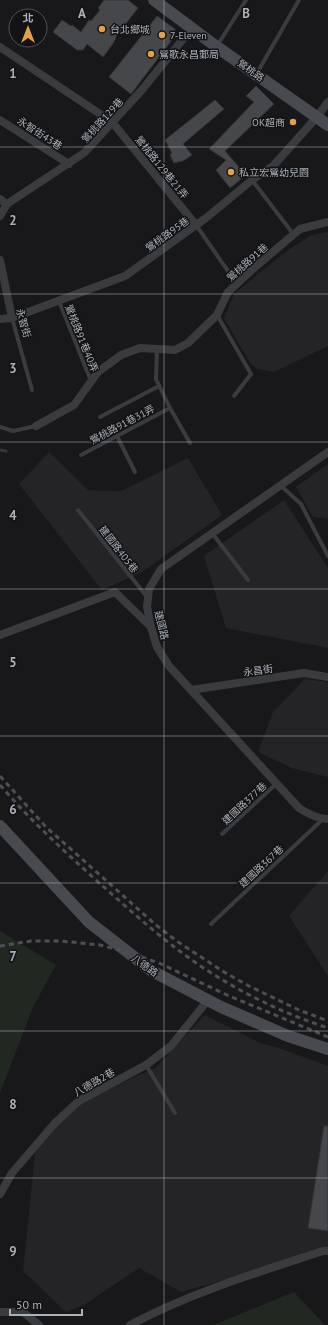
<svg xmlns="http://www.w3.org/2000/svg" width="328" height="1325" viewBox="0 0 328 1325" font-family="'PT Sans','Noto Sans TC',sans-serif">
<rect width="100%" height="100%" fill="#18181a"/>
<g fill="#242427">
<path d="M328,232V346L274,372L257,369L250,363L224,318L234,294L284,253L311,235Z"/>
<path d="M49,452L88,490L121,491L188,458L222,515L142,572L102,590L19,484Z"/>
<path d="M328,464V519L313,517L296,487Z"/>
<path d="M284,500L328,568V648L226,628L204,556Z"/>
<path d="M305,679L328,682V777L292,768L258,752L273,712Z"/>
<path d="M328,871V976L289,916Z"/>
<path d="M205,1015L260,1043L279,1048L328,1066V1250L181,1292L139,1268L84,1305L66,1312L23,1271L36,1144L90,1097L155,1068Z"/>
</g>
<g fill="#202821">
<path d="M0,931L56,965L33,1007L0,1093Z"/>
<path d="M294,1292L325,1325H213Z"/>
</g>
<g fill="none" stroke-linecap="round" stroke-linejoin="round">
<path stroke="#2f383d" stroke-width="3" d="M0,450L6,451"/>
</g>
<g fill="#45474a" stroke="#323336">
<path d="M104,0H128L138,8L115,38H116L112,45L103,57L87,44L83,50H77L53,32L62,20L71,26L72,25L81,32L89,20L91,21L100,10L98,8Z"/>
<path d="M157,16L175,29V36L131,94L109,77Z"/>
<path d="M256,86L274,104L225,151L246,175L230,188L216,170L226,160L209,149L254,102L246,96Z"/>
<path d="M215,100L224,109L183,144L192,155L183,161L174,163L170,155L172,153L165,140Z"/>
<path d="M324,1126H328V1231L308,1228Z"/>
</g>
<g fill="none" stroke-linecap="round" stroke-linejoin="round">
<g stroke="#3a3b3f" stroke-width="4">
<path d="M217,46L246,0"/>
<path d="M257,73L299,0"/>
<path d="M252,180L294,235"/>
<path d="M196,225L237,284"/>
<path d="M59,301L91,381"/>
<path d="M217,315L251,374L234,396"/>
<path d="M12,318L32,390"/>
<path d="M170,408L190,443"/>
<path d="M100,417L159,386"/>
<path d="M0,427L13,431L36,426"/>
<path d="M117,436L135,472"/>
<path d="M81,455L170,408L156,379L157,349"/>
<path d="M280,485L301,504L328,556"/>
<path d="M78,510L147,597"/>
<path d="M212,533L248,580"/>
<path d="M222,834L276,784"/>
<path d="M211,924L323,819"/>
<path d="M146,1065L175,1113"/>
</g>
<g stroke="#3a3b3f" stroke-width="8">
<path d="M0,47L112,122L196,225"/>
<path d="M0,120L69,164"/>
<path d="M0,199L7,204L0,216"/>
<path d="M7,204L84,153L141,91L192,28"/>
<path d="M0,260L12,318"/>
<path d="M0,319L12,318L125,276L206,218L252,180L273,166L316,118L328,102"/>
<path d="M36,426L74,405L98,372L121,355L140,348L175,350L188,343L217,315L228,292L254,268L300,229L328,222"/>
<path d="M328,452L161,569L149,589L147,607L151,627L157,647L169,666L299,808C308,814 317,819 328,819"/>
<path d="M0,635L115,592L151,627"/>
<path d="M191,690L304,673L328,677"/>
<path d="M0,1194L12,1173L55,1123L79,1101L146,1065L171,1046L208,1000"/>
<path d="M0,1312H23L39,1325"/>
<path d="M130,1325C192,1292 256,1273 323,1251H328"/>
</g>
<g stroke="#484a4f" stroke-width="12">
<path d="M154,0L217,47L328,125"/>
<path d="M0,826L89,922L152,971L221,1007L288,1036L328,1049"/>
</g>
<g stroke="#4d4f54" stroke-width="3" stroke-dasharray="5 4" stroke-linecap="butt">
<path d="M0,776L46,827L156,925L178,942L224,972L249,986L299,1010L328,1021"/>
<path d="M0,785C30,820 63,850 97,881C122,903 147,926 173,946C219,982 273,1010 328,1028"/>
<path d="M0,946L31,941H61L100,945L127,952L159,963L227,995L328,1037"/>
</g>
</g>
<path fill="none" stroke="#acb1b9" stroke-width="1" stroke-opacity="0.55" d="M164,0V1325M0,147H328M0,294H328M0,442H328M0,589H328M0,736H328M0,883H328M0,1031H328M0,1178H328"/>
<g fill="#e3a147" stroke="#131315" stroke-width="1.5">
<circle cx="102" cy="29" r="4"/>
<circle cx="162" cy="35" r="4"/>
<circle cx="151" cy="54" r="4"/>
<circle cx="293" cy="122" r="4"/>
<circle cx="231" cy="172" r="4"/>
</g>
<g text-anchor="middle" stroke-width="3" stroke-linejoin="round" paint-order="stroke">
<g font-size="10" fill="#acb1b9" stroke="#131315" text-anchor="start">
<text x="110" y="33">台北鄉城</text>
<text x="170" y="39">7-Eleven</text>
<text x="159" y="58">鶯歌永昌郵局</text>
<text x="285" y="126" text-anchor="end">OK超商</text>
<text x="239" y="176">私立宏鶯幼兒園</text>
</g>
<g font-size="10" fill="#acb1b9" stroke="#131315">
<text transform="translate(251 70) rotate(35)" y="4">鶯桃路</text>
<text transform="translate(102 120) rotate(-48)" y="4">鶯桃路129巷</text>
<text transform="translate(40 133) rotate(33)" y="4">永智街43巷</text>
<text transform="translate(162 167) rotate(51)" y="4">鶯桃路129巷21弄</text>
<text transform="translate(167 234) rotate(-36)" y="4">鶯桃路95巷</text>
<text transform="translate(247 262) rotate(-42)" y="4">鶯桃路91巷</text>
<text transform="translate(24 323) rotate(75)" y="4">永智街</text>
<text transform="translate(82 338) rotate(68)" y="4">鶯桃路91巷40弄</text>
<text transform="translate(122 424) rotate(-28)" y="4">鶯桃路91巷31弄</text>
<text transform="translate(119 549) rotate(52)" y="4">建國路405巷</text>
<text transform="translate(162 625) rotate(76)" y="4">建國路</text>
<text transform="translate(258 670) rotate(-8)" y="4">永昌街</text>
<text transform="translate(244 803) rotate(-43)" y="4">建國路377巷</text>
<text transform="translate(261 866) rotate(-43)" y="4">建國路367巷</text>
<text transform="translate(145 965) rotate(35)" y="4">八德路</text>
<text transform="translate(94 1082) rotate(-30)" y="4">八德路2巷</text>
</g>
</g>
<g font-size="13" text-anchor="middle" font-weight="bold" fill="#acb1b9" stroke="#131315" stroke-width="3" stroke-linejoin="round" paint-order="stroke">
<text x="82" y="18">A</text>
<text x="246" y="18">B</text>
<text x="13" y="78">1</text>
<text x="13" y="225">2</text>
<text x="13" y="373">3</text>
<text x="13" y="520">4</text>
<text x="13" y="667">5</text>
<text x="13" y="814">6</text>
<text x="13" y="961">7</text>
<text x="13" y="1109">8</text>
<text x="13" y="1256">9</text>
</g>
<g transform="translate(28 28)"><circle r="19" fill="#131315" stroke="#505257"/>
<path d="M0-3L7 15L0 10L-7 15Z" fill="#e3a147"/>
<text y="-6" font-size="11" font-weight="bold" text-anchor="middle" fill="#acb1b9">北</text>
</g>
<path d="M10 1309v6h72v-6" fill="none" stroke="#acb1b9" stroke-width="2"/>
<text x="16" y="1309" font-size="12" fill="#acb1b9" stroke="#131315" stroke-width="3" paint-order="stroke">50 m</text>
</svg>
